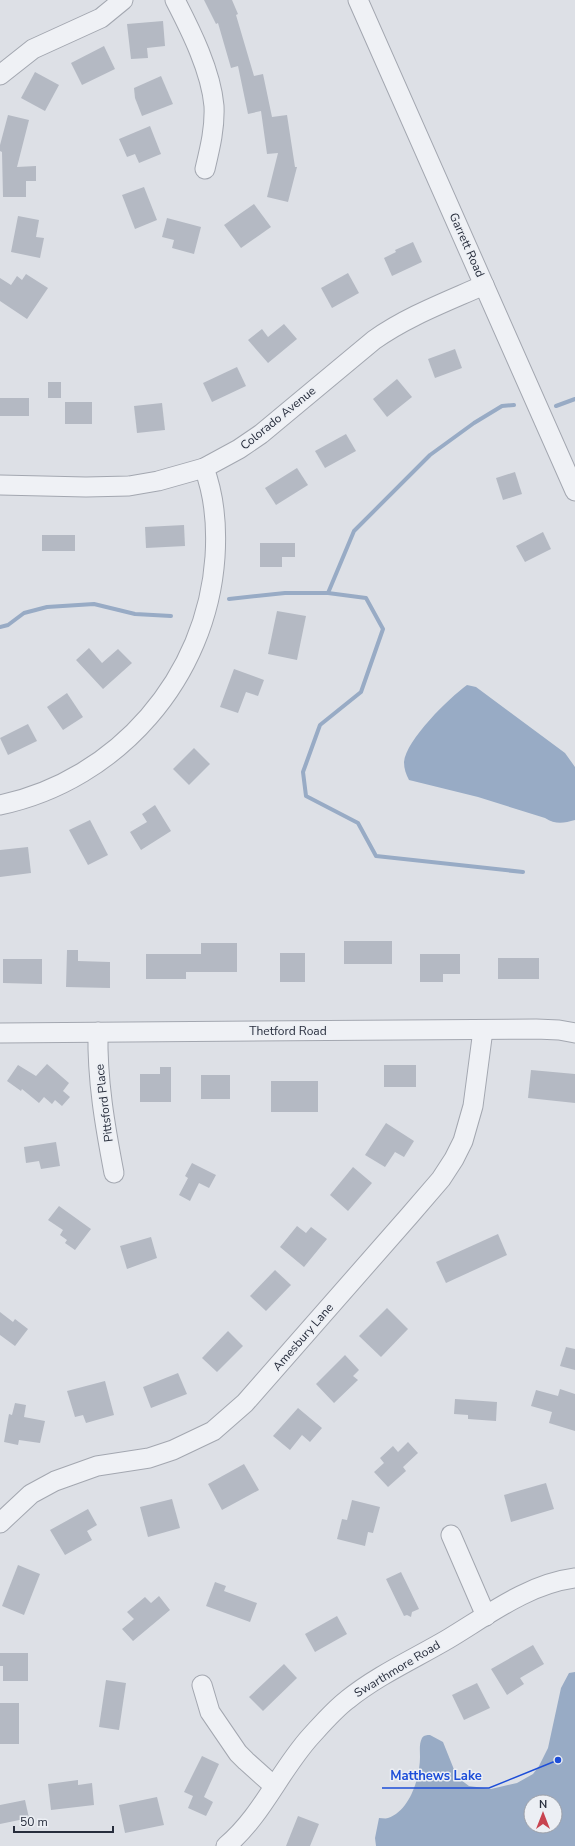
<svg xmlns="http://www.w3.org/2000/svg" width="575" height="1846" viewBox="0 0 575 1846" font-family="'Nunito Sans',sans-serif">
<rect width="100%" height="100%" fill="#dde0e6"/>
<g fill="#98abc5" fill-rule="evenodd">
<path d="M467,685L476,687L565,753L575,767V820C564,823 556,825 545,818L478,797L409,780C406,774 404,769 404,762C406,740 449,698 467,685Z"/>
<path d="M575,1672V1846H376L375,1838L379,1818C382,1818 386,1819 388,1818C410,1811 420,1777 420,1757C420,1751 419,1744 422,1738C424,1735 427,1735 430,1735L443,1742L457,1777L469,1786L491,1789L517,1783L533,1774L539,1766L548,1748L561,1688L569,1673ZM531,1802H555V1826H531Z"/>
</g>
<g fill="none" stroke-linecap="round" stroke-linejoin="round">
<g stroke="#98abc5" stroke-width="4">
<path d="M556,406L575,399"/>
<path d="M328,593L354,531L430,455L474,423L502,406L514,405"/>
<path d="M229,599L285,593H328L366,598L383,629L361,692L320,725L303,772L306,796L358,823L376,856L523,872"/>
<path d="M0,627L8,625L24,613L47,607L94,604L135,614L171,616"/>
</g>
</g>
<g fill="#b4b9c3">
<path d="M204,0H232L238,14L236,15L254,76L263,74L272,117L287,115L295,167H297L288,202L267,197L278,153L267,154L261,111L248,114L238,66L231,68L218,23L216,24Z"/>
<path d="M163,21L165,46L147,48L148,58L131,59L127,24Z"/>
<path d="M104,46L115,69L82,85L71,63Z"/>
<path d="M35,72L59,85L45,111L21,98Z"/>
<path d="M161,76L173,104L142,116L135,98L134,88Z"/>
<path d="M8,115L29,120L17,167L36,166V181H26V197H3L2,152L0,151V145Z"/>
<path d="M150,126L161,154L139,163L135,154L127,157L119,139Z"/>
<path d="M144,187L157,220L135,229L122,195Z"/>
<path d="M254,204L271,227L241,248L224,225Z"/>
<path d="M18,216L39,220L36,237L44,238L40,258L11,252Z"/>
<path d="M167,218L201,227L194,254L172,248L174,240L162,237Z"/>
<path d="M413,242L422,262L392,276L384,258L396,252L395,250Z"/>
<path d="M348,273L359,293L332,308L321,288Z"/>
<path d="M26,274L48,288L27,319L0,301V278L11,285L17,276L22,280Z"/>
<path d="M284,324L297,339L268,363L248,340L262,329L268,337Z"/>
<path d="M455,349L462,368L435,378L428,359Z"/>
<path d="M237,367L246,386L212,402L203,383Z"/>
<path d="M397,379L412,397L387,417L373,399Z"/>
<rect x="48" y="382" width="13" height="16"/>
<rect x="0" y="398" width="29" height="18"/>
<rect x="65" y="402" width="27" height="22"/>
<path d="M162,403L165,430L137,433L134,406Z"/>
<path d="M346,434L356,451L325,468L315,451Z"/>
<path d="M297,468L308,485L276,505L265,488Z"/>
<path d="M515,472L522,494L503,500L496,478Z"/>
<path d="M184,525L185,546L146,548L145,527Z"/>
<path d="M543,532L551,549L525,562L516,546Z"/>
<rect x="42" y="535" width="33" height="16"/>
<path d="M260,543H295V557H282V567H260Z"/>
<path d="M277,611L306,616L297,660L268,654Z"/>
<path d="M89,648L102,663L118,649L132,663L103,689L76,660Z"/>
<path d="M234,669L264,680L258,696L246,692L238,713L220,707Z"/>
<path d="M67,693L83,717L63,730L47,707Z"/>
<path d="M28,724L37,741L8,755L0,738Z"/>
<path d="M194,748L210,764L189,785L173,769Z"/>
<path d="M155,805L171,831L141,850L130,832L147,822L142,814Z"/>
<path d="M90,820L108,855L88,865L69,830Z"/>
<path d="M28,847L31,873L0,877V850Z"/>
<rect x="344" y="941" width="48" height="23"/>
<path d="M201,943H237V972H186V979H146V954H201Z"/>
<path d="M67,950H78V961L110,962V988L66,987Z"/>
<rect x="280" y="953" width="25" height="29"/>
<path d="M420,954H460V974H443V982H420Z"/>
<rect x="498" y="958" width="41" height="21"/>
<path d="M3,959H42V984L3,983Z"/>
<path d="M47,1064L69,1083L63,1091L70,1097L62,1106L55,1100L52,1104L44,1097L39,1103L22,1089L21,1091L7,1081L18,1065L36,1076Z"/>
<rect x="384" y="1065" width="32" height="22"/>
<path d="M160,1067H171V1102H140V1074H160Z"/>
<path d="M531,1070L575,1074V1103L528,1098Z"/>
<rect x="201" y="1075" width="29" height="24"/>
<rect x="271" y="1081" width="47" height="31"/>
<path d="M386,1123L414,1141L404,1157L395,1152L385,1167L365,1155Z"/>
<path d="M56,1142L60,1166L41,1169L39,1161L26,1163L24,1147Z"/>
<path d="M192,1163L216,1175L209,1188L199,1183L190,1201L179,1195L188,1178L185,1176Z"/>
<path d="M353,1167L372,1183L348,1211L330,1195Z"/>
<path d="M59,1206L91,1229L75,1250L65,1243L67,1240L60,1235L63,1230L48,1220Z"/>
<path d="M297,1226L306,1233L311,1227L327,1239L304,1267L280,1247Z"/>
<path d="M498,1234L507,1255L446,1283L436,1262Z"/>
<path d="M151,1237L157,1258L127,1269L120,1246Z"/>
<path d="M275,1270L291,1285L266,1311L250,1296Z"/>
<path d="M387,1308L408,1329L381,1357L359,1336Z"/>
<path d="M0,1312L13,1322L15,1319L28,1329L15,1346L0,1335Z"/>
<path d="M228,1331L243,1346L217,1372L202,1358Z"/>
<path d="M566,1347L575,1349V1370L560,1366Z"/>
<path d="M345,1355L359,1370L353,1376L358,1380L334,1403L316,1384Z"/>
<path d="M178,1373L187,1394L151,1408L143,1387Z"/>
<path d="M105,1381L114,1415L86,1423L83,1415L75,1417L67,1391Z"/>
<path d="M560,1389L575,1394V1431L549,1423L552,1412L531,1406L536,1390L558,1396Z"/>
<path d="M455,1399L497,1402L496,1421L468,1419V1415L454,1414Z"/>
<path d="M15,1403L26,1405L24,1417L45,1421L40,1443L19,1440L18,1445L4,1442L9,1414L12,1415Z"/>
<path d="M298,1408L322,1428L310,1442L302,1435L290,1450L273,1436Z"/>
<path d="M408,1442L418,1453L403,1467L406,1471L388,1487L374,1472L384,1463L380,1458L393,1446L398,1452Z"/>
<path d="M244,1464L259,1490L222,1510L208,1484Z"/>
<path d="M546,1483L554,1509L511,1522L504,1495Z"/>
<path d="M172,1499L180,1528L148,1537L140,1507Z"/>
<path d="M352,1500L380,1507L373,1533L368,1532L365,1546L337,1539L342,1519L347,1520Z"/>
<path d="M88,1509L97,1525L87,1531L92,1540L65,1555L50,1530Z"/>
<path d="M18,1565L40,1574L24,1615L2,1606Z"/>
<path d="M401,1572L419,1609L412,1612L411,1617L407,1615L404,1616L386,1579Z"/>
<path d="M215,1582L226,1586L224,1591L257,1603L250,1622L206,1606Z"/>
<path d="M159,1596L170,1610L133,1641L122,1629L134,1619L127,1612L145,1597L151,1603Z"/>
<path d="M337,1616L347,1634L315,1652L305,1634Z"/>
<path d="M533,1645L544,1664L520,1678L524,1684L507,1695L491,1669Z"/>
<path d="M0,1653H28V1681H3V1666H0Z"/>
<path d="M284,1664L297,1678L263,1711L249,1697Z"/>
<path d="M106,1680L126,1683L119,1730L99,1727Z"/>
<path d="M477,1683L490,1708L464,1720L452,1695Z"/>
<rect x="0" y="1703" width="19" height="41"/>
<path d="M202,1756L219,1764L204,1797L213,1802L206,1816L188,1808L193,1796L184,1792Z"/>
<path d="M78,1780V1785L92,1783L94,1805L51,1810L48,1784Z"/>
<path d="M157,1797L164,1825L125,1833L119,1805Z"/>
<path d="M25,1800L29,1818L0,1824V1805Z"/>
<path d="M298,1816L319,1824L310,1846H286Z"/>
</g>
<g fill="none" stroke-linecap="round" stroke-linejoin="round">
<g stroke="#a3a7b0" stroke-width="21">
<g id="minor">
<path d="M175,0C191,31 211,71 214,106C215,128 210,148 205,169"/>
<path d="M358,0L575,491"/>
<path d="M0,75L33,49L101,18L123,0"/>
<path d="M0,485L86,487L129,486L158,481L204,468L239,449L261,434L374,340C408,316 446,302 484,285"/>
<path d="M0,805C118,780 207,677 215,557C217,526 215,497 204,468"/>
<path d="M98,1032C97,1080 105,1126 114,1173"/>
<path d="M0,1033L536,1029L559,1030L575,1033"/>
<path d="M0,1523L31,1494L55,1481L97,1466L149,1458L173,1450L213,1431L245,1403L410,1215L441,1179L454,1159L463,1141L473,1106L483,1030"/>
<path d="M451,1535L486,1616"/>
<path d="M202,1685L210,1712L238,1753L246,1761L274,1786"/>
<path d="M226,1846C262,1816 280,1770 311,1736C322,1724 334,1710 347,1700C378,1675 414,1659 448,1639C488,1615 528,1584 575,1578"/>
</g>
</g>
<use href="#minor" stroke="#eff1f5" stroke-width="19"/>
</g>
<g text-anchor="middle" stroke-width="3" stroke-linejoin="round" paint-order="stroke">
<g font-size="12" fill="#272d3c" stroke="#eceff4">
<text transform="translate(467 245) rotate(66)" y="4">Garrett Road</text>
<text transform="translate(278 418) rotate(-39)" y="4">Colorado Avenue</text>
<text x="288" y="1035">Thetford Road</text>
<text transform="translate(104 1103) rotate(-97)" y="4">Pittsford Place</text>
<text transform="translate(303 1337) rotate(-49)" y="4">Amesbury Lane</text>
<text transform="translate(397 1669) rotate(-31)" y="4">Swarthmore Road</text>
</g>
</g>
<path fill="none" stroke="#1d4ed8" stroke-width="1.5" d="M558 1760L489 1788H382"/>
<circle fill="#1d4ed8" stroke="#eceff4" stroke-width="1.5" cx="558" cy="1760" r="4"/>
<g font-size="13" text-anchor="middle" font-weight="bold" fill="#1d4ed8" stroke="#eceff4" stroke-width="3" stroke-linejoin="round" paint-order="stroke">
<text x="436" y="1780">Matthews Lake</text>
</g>
<g transform="translate(543 1814)"><circle r="19" fill="#eceff4" stroke="#9da1aa"/>
<path d="M0-3L7 15L0 10L-7 15Z" fill="#c84450"/>
<text y="-6" font-size="11" font-weight="bold" text-anchor="middle" fill="#272d3c">N</text>
</g>
<path d="M14 1826v6h99v-6" fill="none" stroke="#272d3c" stroke-width="2"/>
<text x="20" y="1826" font-size="12" fill="#272d3c" stroke="#eceff4" stroke-width="3" paint-order="stroke">50 m</text>
</svg>
